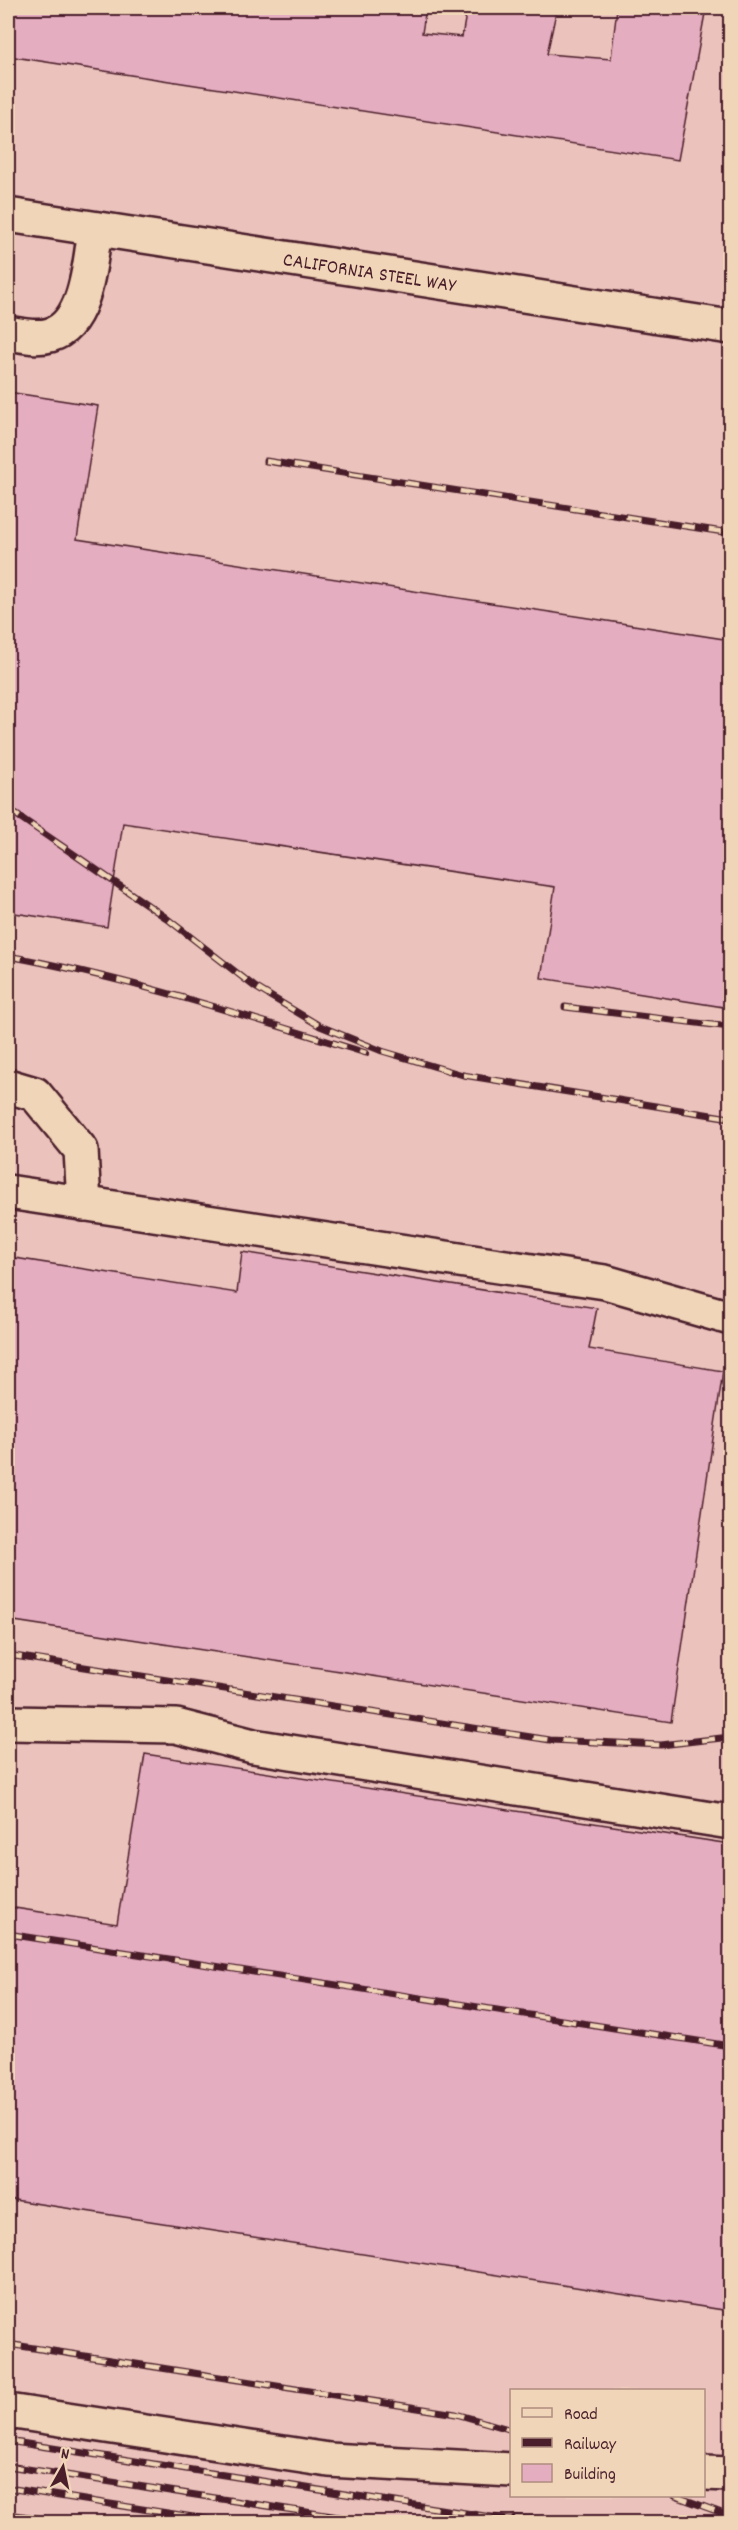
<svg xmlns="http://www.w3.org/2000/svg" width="738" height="2530" viewBox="0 0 738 2530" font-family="Dekko,sans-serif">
<rect width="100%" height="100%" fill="#efcdba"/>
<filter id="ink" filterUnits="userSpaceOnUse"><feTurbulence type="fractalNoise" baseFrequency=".0167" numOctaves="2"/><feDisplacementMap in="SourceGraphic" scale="12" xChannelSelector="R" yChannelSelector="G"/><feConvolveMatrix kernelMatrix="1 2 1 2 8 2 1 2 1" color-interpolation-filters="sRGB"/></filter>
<g filter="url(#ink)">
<path fill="#ecc3bc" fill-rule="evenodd" d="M8,8H730V2522H8ZM512,2390H704V2496H512Z"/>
<g fill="#e5adc0" stroke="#4a1f2b" stroke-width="1.5">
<path d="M8,8H426L422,33L462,37L467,8H557L547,54L611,59L617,8H706L678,160L8,56Z"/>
<path d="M8,392L98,406L77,539L730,640V1008L541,978L555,887L123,823L107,927L8,912Z"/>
<path d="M242,1252L597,1308L589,1349L723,1371L671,1722L8,1620V1257L237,1293Z"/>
<path d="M145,1754L730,1844V2311L8,2199V1907L117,1924Z"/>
</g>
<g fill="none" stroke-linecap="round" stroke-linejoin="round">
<g stroke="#4a1f2b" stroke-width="38">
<g id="minor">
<path id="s1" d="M8,215L730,327"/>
<path d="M8,333C20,335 37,339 50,335C87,324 90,261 95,229"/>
<path d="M8,1086L35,1094L81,1150L84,1204"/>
<path d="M8,1192L605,1282L730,1318"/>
<path d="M8,1723L176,1726L253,1746L730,1822"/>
<path d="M8,2411L329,2460L512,2470"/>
<path d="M704,2473L730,2474"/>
</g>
</g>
<use href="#minor" stroke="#f1d5b8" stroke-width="33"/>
<g stroke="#4a1f2b" stroke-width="7">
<g id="rail">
<path d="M266,461L730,533"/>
<path d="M8,809L165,917L255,987L320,1026L382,1051L463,1075L730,1118"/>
<path d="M8,956C130,978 248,1017 366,1053"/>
<path d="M565,1007L730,1027"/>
<path d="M8,1655L550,1740L661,1745L730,1737"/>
<path d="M8,1934L730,2046"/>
<path d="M8,2344L456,2414L512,2430"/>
<path d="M8,2441L523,2522"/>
<path d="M8,2466L371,2522"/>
<path d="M8,2488L225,2522"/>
<path d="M675,2496L730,2516"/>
<path d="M8,2514L64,2522"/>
<path d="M515,2518L581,2522"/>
</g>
</g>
<use href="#rail" stroke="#f1d5b8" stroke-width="4.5" stroke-dasharray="14" stroke-linecap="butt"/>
</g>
</g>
<g text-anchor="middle" stroke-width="5" stroke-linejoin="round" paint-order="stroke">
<g font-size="20" fill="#4a1f2b" stroke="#f1d5b8">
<text dy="7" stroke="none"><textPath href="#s1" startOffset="366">CALIFORNIA STEEL WAY</textPath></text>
</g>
</g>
<rect width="738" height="2530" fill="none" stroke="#f1d5b8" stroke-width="30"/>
<rect x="15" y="15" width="708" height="2500" fill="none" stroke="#4a1f2b" stroke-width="2" filter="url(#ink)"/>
<rect x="510" y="2389" width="195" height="108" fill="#f1d5b8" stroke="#ae8c80" stroke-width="1.5"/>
<rect x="522" y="2408" width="30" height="9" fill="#f1d5b8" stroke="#ae8c80" stroke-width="1.5"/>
<text x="564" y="2419" font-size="18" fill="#4a1f2b">Road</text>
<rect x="522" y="2438" width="30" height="9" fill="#4a1f2b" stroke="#ae8c80" stroke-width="1.5"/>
<text x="564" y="2449" font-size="18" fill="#4a1f2b">Railway</text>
<rect x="522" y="2464" width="30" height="18" fill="#e5adc0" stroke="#ae8c80" stroke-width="1.5"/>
<text x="564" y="2479" font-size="18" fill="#4a1f2b">Building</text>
<g transform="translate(63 2467) rotate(9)" stroke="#f1d5b8" stroke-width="4.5" paint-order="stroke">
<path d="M0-4.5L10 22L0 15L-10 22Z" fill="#4a1f2b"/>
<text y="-9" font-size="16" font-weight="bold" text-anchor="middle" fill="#4a1f2b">N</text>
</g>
</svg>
